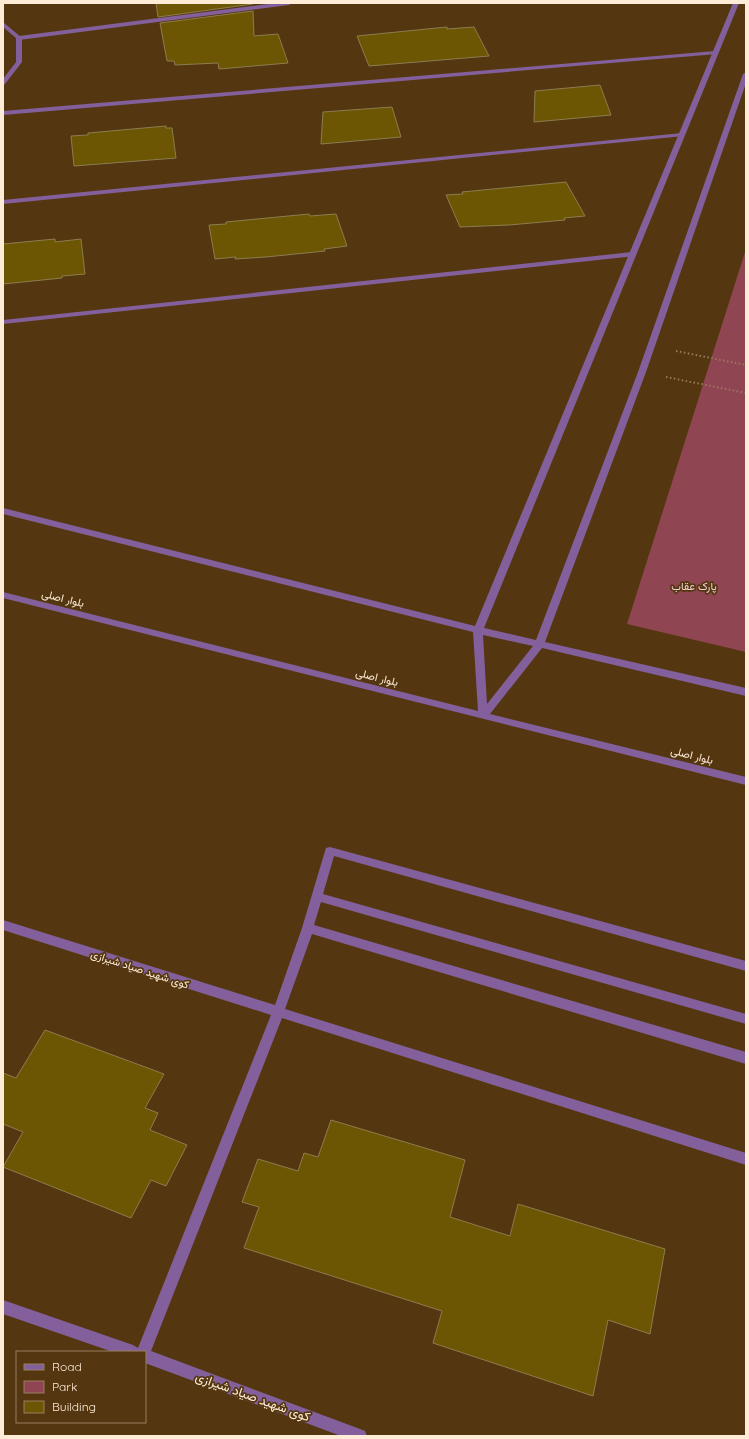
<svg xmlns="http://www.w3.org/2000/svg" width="749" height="1439" viewBox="0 0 749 1439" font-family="Quicksand,Vazirmatn,sans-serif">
<rect width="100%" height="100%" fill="#543710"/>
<path fill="#904652" d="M746,249V652L627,624Z"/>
<g fill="#6c5604" stroke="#8d7c4e">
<path d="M156,3H253V4L158,17Z"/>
<path d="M253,11L254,36L278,34L288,63L219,69L218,63L175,65L174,61H167L160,23Z"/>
<path d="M447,27V29L474,27L489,56L369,66L357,36Z"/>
<path d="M600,85L611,115L534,122L535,91Z"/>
<path d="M392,107L401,137L321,144L323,112Z"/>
<path d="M166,126V128H172L176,158L74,166L71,136L88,135V133Z"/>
<path d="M566,182L585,216L564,218L565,220L509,225L460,227L446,195L463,194L462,192Z"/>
<path d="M309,214L310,216L336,214L347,246L324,249L325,251L266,257L235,259L236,257L215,259L209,225L226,224V222Z"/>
<path d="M55,239V242L81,239L85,274L62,276V278L3,284V244Z"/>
<path d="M45,1030L164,1074L145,1108L158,1113L150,1130L187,1145L166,1186L151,1180L131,1218L3,1167L23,1132L3,1124V1073L16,1078Z"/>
<path d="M331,1120L465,1160L450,1217L510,1236L518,1204L665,1249L650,1334L608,1320L593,1396L433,1343L442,1311L244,1248L259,1207L242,1202L258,1159L298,1171L304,1153L318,1157Z"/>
</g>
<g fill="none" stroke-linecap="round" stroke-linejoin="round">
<g stroke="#947b5b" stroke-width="2" stroke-dasharray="1.5 2.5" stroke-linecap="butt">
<path d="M676,351L746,365"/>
<path d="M666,377L746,393"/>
</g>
<g fill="#83609b" fill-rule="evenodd">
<path d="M276,3H292L289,5L19,40L16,38L19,36Z"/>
<path d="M715,51L717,52V54L3,115V111Z"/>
<path d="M682,133L685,135L684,136L3,204V200Z"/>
<path d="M632,252L636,254L635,256L3,324V320Z"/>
<path d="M330,847L746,961V971L334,856L323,894L746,1014V1024L321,902L314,925L746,1052V1064L312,934L285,1009L746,1153V1165L282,1018L151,1351L360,1429L365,1431L367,1436H341L145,1363V1352H113L3,1314V1300L133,1345L138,1348L271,1015L3,930V920L275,1005L302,928L325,851L326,848Z"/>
</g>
<g fill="#83609b" fill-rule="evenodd">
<path d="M733,3H739L484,628L536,640L638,372L743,74L746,72V83L646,372L545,642L746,688V696L542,648L490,714L746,777V785L3,598V592L478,711L473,632L3,514V508L475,626ZM483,635L533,646L487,704Z"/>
<path d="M3,22L22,38V62L5,84L3,85V79L16,62V38L3,27Z"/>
</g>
</g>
<g text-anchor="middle" stroke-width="3.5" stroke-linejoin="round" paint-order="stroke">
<g font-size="11" fill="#f3d2d6" stroke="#543710">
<text x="694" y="590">پارک عقاب</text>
</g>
<g font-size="11" fill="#feecd7" stroke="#543710">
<text transform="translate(63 598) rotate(14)" y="4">بلوار اصلی</text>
<text transform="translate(377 677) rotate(14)" y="4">بلوار اصلی</text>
<text transform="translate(692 755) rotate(14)" y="4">بلوار اصلی</text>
<text transform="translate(140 969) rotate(18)" y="4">کوی شهید صیاد شیرازی</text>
</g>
<g font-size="13" fill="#feecd7" stroke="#543710">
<text transform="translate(253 1396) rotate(20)" y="5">کوی شهید صیاد شیرازی</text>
</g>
</g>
<rect width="749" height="1439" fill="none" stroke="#feecd7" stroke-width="8"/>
<rect x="16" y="1351" width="130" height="72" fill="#543710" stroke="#987f60"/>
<rect x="24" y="1364" width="20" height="6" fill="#83609b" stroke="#987f60"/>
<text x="52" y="1371" font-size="12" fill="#feecd7">Road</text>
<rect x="24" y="1381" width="20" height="12" fill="#904652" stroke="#987f60"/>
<text x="52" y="1391" font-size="12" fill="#feecd7">Park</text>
<rect x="24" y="1401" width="20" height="12" fill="#6c5604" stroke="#987f60"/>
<text x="52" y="1411" font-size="12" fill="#feecd7">Building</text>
</svg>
